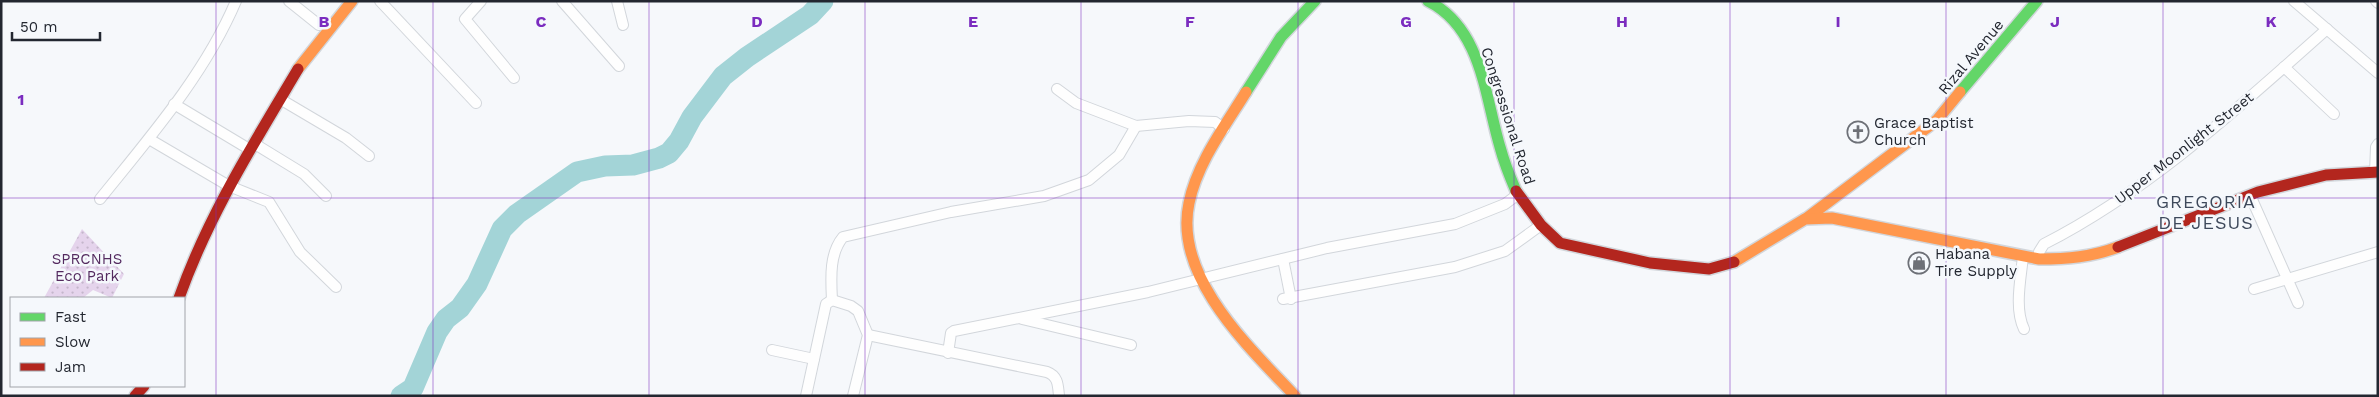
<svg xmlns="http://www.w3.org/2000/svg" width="2379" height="397" viewBox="0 0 2379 397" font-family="'Work Sans',sans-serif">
<defs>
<pattern id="park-dots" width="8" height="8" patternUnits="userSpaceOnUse" patternTransform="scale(1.25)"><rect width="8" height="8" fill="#e5d4ec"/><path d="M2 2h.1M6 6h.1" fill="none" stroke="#c4b6cb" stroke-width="1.8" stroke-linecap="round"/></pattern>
</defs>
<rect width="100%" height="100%" fill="#f6f8fb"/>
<path fill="url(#park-dots)" d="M82,229L124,274L112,298L93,290L83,298H44Z"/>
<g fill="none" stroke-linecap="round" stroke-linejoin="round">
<path stroke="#a3d4d7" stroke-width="21" d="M401,396L413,388L437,332L446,319L460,308L477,284L502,229L517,214L577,172L605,166L633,165L659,158L669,153L679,141L692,117L723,76L747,57L810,15L823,1"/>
<g stroke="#d2d6db" stroke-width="12">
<g id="street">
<path d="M289,1L319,25"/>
<path d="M380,1L476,103"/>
<path d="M481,1L465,19L514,78"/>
<path d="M562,1L619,66"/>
<path d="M617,1L623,25"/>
<path d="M2294,1L2378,73"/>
<path d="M2376,1L2378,3"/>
<path d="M2284,67L2334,114"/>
<path d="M1057,89L1076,103L1136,126L1189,121L1215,122L1224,129"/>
<path d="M280,99L346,138L369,156"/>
<path d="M174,104L244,146"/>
<path d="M149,139L229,186L269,202L300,252L336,287"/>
<path d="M255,144L304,174L326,196"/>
<path d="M2375,172L2376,147L2378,144"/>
<path d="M2250,195L2298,303"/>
<path d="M100,199C150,137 205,74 236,1"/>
<path d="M2023,256C2021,278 2014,308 2024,329"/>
<path d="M1283,259L1291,299"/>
<path d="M2039,259V252L2044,244C2150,190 2239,107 2327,29"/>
<path d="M2254,289L2378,252"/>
<path d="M1283,299L1455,267L1505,251L1541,225"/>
<path d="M832,300C831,279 829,254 843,237L951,212L1044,196L1089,180L1119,155L1136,126"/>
<path d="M1022,319L1131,345"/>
<path d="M868,335L1047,372C1058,376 1058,385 1059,396"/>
<path d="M772,350L814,359"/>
<path d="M948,353L951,333L954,331L1148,292L1327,248L1455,224L1505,204L1517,195"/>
<path d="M806,396L826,304L832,300L851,306L858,311L868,335L853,396"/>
</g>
</g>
<g stroke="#d2d6db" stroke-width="14">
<g id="fast">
<path d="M1428,1C1482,28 1485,97 1500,147C1504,162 1510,177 1516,191"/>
<path d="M1246,92L1281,37L1315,1"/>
<path d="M1960,92L2037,1"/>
</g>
</g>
<g stroke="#d2d6db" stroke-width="14">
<g id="slow">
<path d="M298,69L352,1"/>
<path d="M1246,92C1225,126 1197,163 1189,203C1173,277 1250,348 1295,396"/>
<path d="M1807,218L1937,120L1960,92"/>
<path d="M1734,262L1805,219L1832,218L2039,259C2067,259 2092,257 2118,247"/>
</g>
</g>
<g stroke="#d2d6db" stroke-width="14">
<g id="jam">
<path d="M1516,191L1541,225L1560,243L1650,263L1709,269L1734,262"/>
<path d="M2118,247L2258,192L2326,175L2378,172"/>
<path d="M179,298C208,216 254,143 298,69"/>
<path d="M135,396L144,386"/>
</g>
</g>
<use href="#street" stroke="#fefefe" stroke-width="10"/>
<use href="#fast" stroke="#63d668" stroke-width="11"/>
<use href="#slow" stroke="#ff974d" stroke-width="11"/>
<use href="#jam" stroke="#b3261e" stroke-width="11"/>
</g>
<path fill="none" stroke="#7b2cbf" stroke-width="1" stroke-opacity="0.55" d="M216,1V396M433,1V396M649,1V396M865,1V396M1081,1V396M1298,1V396M1514,1V396M1730,1V396M1946,1V396M2163,1V396M1,198H2378"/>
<defs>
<g id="church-ring" transform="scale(1.125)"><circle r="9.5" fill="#f5f8fc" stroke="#6d7077" stroke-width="1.5"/><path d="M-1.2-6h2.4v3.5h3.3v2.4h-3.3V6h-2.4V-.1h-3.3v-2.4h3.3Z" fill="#6d7077"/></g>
<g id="shop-ring" transform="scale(1.125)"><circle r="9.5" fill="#f5f8fc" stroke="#6d7077" stroke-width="1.5"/><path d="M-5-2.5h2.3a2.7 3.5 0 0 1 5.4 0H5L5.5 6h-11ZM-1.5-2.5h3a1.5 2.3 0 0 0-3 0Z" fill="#6d7077"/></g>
</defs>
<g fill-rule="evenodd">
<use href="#church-ring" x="1858" y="132"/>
<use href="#shop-ring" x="1919" y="263"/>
</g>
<g text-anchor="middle" stroke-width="5" stroke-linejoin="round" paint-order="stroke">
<g font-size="15" fill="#232730" stroke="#f5f8fc">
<text transform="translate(1971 57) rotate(-50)" y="5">Rizal Avenue</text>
<text transform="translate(1508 116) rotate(72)" y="5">Congressional Road</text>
<text transform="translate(2184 148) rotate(-38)" y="5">Upper Moonlight Street</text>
</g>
<g font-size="15" fill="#232730" stroke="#f5f8fc" text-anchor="start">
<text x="1874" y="128">Grace Baptist<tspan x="1874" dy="17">Church</tspan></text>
<text x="1935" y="259">Habana<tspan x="1935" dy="17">Tire Supply</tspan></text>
</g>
<g font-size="15" fill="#542a5f" stroke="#f5f8fc">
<text x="87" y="264">SPRCNHS<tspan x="87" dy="17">Eco Park</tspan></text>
</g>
<g font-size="18" letter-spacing="1" fill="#3e495b" stroke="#f5f8fc">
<text x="2206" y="208">GREGORIA<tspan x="2206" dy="21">DE JESUS</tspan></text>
</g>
</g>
<g font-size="16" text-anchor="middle" font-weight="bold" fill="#7b2cbf" stroke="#f5f8fc" stroke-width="5" stroke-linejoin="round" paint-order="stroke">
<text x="324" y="27">B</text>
<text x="541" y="27">C</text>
<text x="757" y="27">D</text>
<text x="973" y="27">E</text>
<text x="1190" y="27">F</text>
<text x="1406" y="27">G</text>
<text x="1622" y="27">H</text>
<text x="1838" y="27">I</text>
<text x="2055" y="27">J</text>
<text x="2271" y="27">K</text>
<text x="21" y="105">1</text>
</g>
<rect width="2379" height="397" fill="none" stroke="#232730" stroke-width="5"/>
<rect x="10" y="297" width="175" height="90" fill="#f5f8fc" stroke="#a1a4aa"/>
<rect x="20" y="313" width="25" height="8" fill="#63d668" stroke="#a1a4aa"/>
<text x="55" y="322" font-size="15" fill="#232730">Fast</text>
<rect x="20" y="338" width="25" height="8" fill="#ff974d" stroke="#a1a4aa"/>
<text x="55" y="347" font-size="15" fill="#232730">Slow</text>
<rect x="20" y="363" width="25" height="8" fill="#b3261e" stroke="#a1a4aa"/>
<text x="55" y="372" font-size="15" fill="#232730">Jam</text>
<path d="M12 32v8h88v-8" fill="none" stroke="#232730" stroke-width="2.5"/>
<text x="20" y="32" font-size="15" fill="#232730" stroke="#f5f8fc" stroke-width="4" paint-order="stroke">50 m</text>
</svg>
